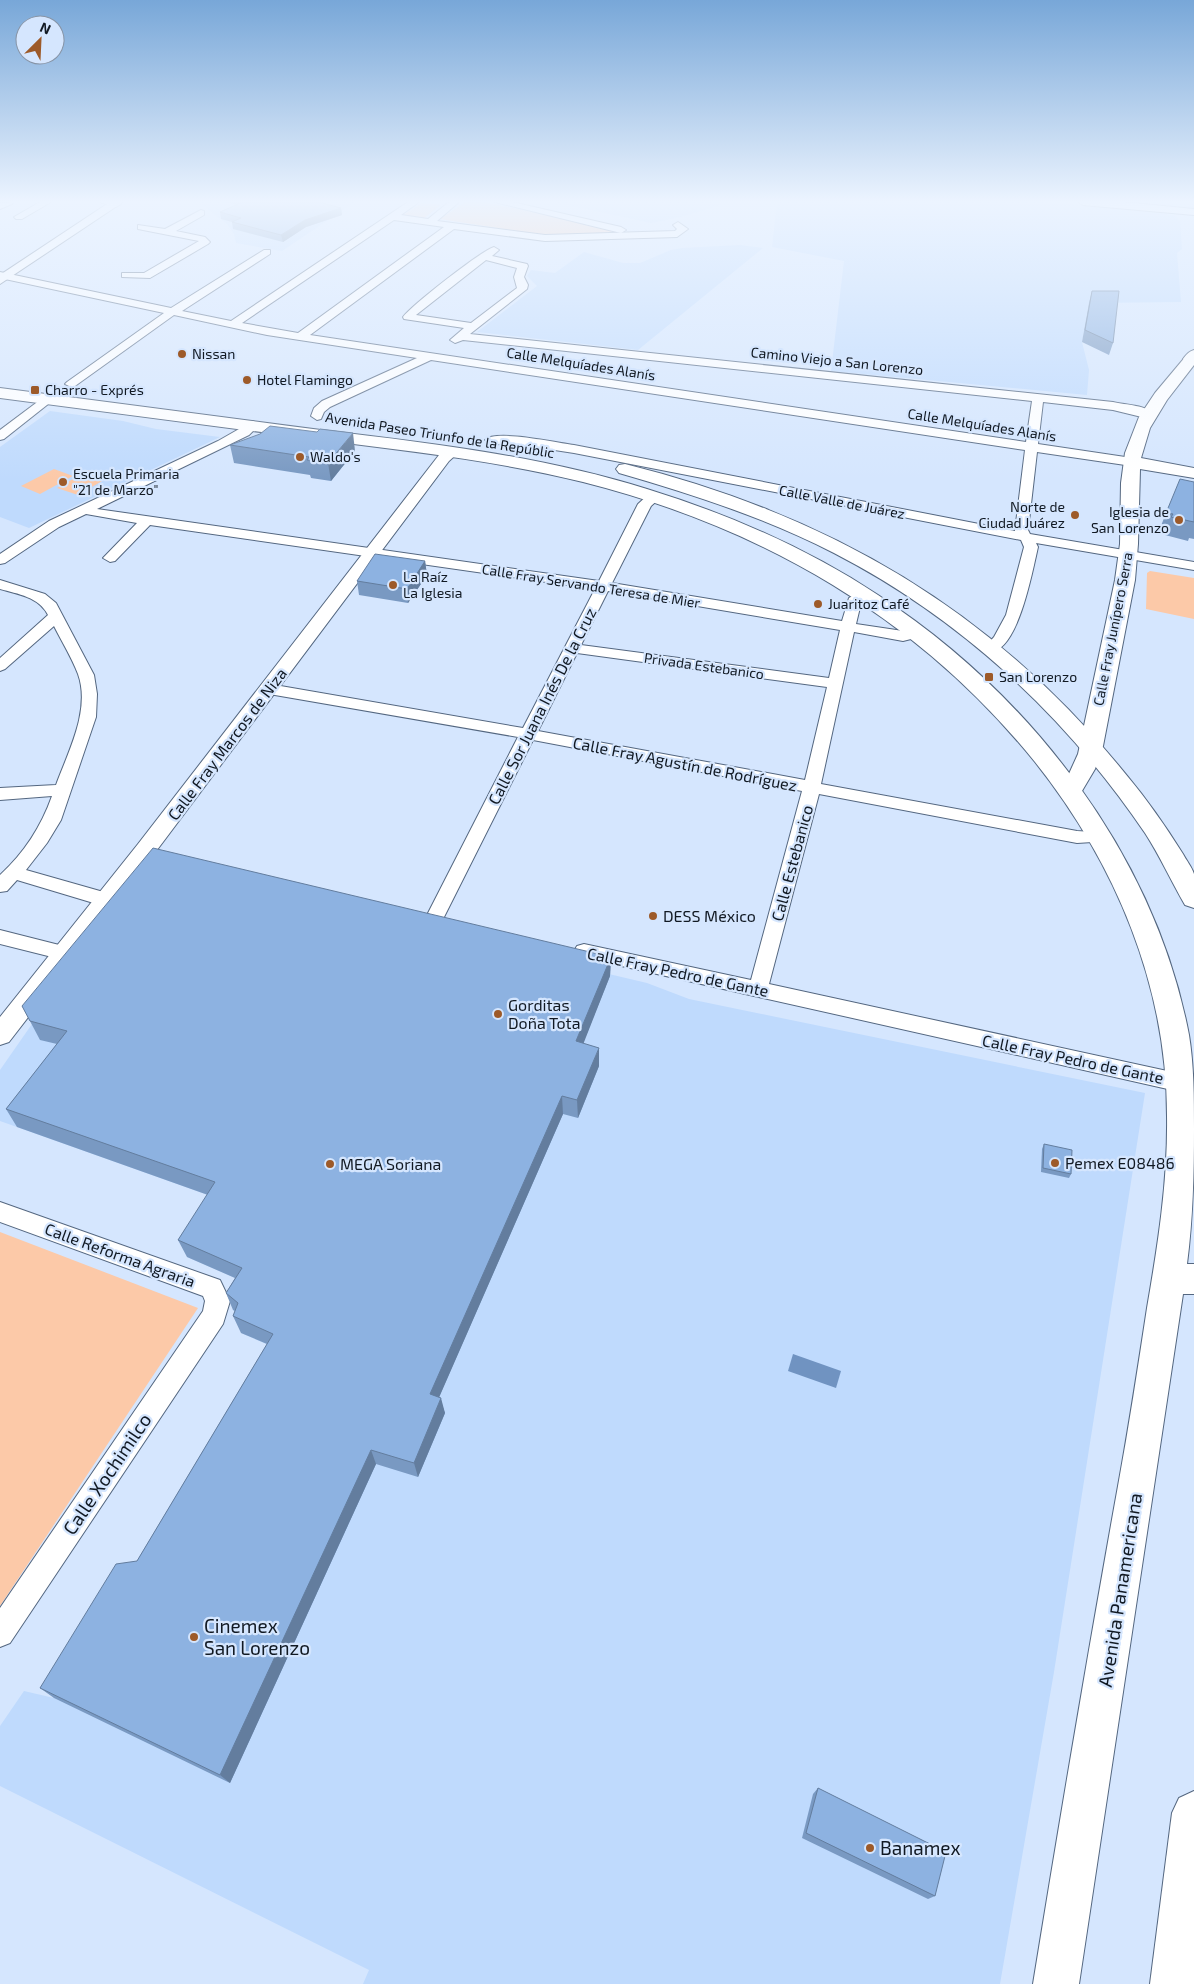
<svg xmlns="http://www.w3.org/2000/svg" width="1194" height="1984" viewBox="0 0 1194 1984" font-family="'Exo 2',sans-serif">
<rect width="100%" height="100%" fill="#d5e6fe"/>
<g fill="#bfdafd">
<path d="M199,202H355L282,251L236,243L234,234L227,224Z"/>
<path d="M554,202H717L721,205L681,217L651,223Z"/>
<path d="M777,202H1045L1162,213L1175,216L1180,221L1182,249L1177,253L1181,302L1089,303L1082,342L1089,370L1087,395L831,371L844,261L772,247Z"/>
<path d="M740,245L763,248L638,350L477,332L537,286L527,276L531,270L555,273L584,252L623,263H640L671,250L682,248Z"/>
<path d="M50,411L123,421L156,429L220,437L29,528L0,517V447Z"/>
<path d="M160,868L647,983L689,999L1145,1093L1054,1672L1000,1984H363L369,1970L0,1786V1726L24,1691L54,1698L280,1350L241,1333L245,1319L233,1310L249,1284L187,1257L222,1200L0,1121V1070L32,1024Z"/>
</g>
<g fill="#fcc9a8">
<path d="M465,202H484L612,229L611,233L605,234L542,235L440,219Z"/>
<path d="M422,203L441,205L424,218L403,215Z"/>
<path d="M54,469L73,476L40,494L21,486Z"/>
<path d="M89,470L109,477L78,495L57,488Z"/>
<path d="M1150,571L1194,578V619L1146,609L1147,573Z"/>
<path d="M0,1232L198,1308L0,1606Z"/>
</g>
<path fill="#7093c1" d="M793,1354L841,1371L836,1388L788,1371Z"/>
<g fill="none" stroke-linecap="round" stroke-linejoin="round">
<g stroke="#546780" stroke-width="2">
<g id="minor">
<path d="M13,202L12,204L0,209V203Z"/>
<path d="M40,202H51L22,219H16L14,217Z"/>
<path d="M100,202H119L121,204L116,207Z"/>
<path d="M408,202H419L401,215L428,219L449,202H459L437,221L545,235L675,231L677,229L673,225L678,222L688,229L677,237L545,241L454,229L310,335L1026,442L1032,401L463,340L455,343L450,340L464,328L404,319L403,317C412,305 481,251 494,247L499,250L492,256L527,264L528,266L524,277L528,285L527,289L470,334L1113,402C1126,405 1147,405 1156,415L1150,419L1113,410L1043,402L1038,444L1132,458L1138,462L1132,466L1037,452L1028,530L1030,534L1194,562V570L1036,543L1038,547C1033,568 1017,659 987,651L984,648L994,637L1006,615L1024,547L1021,540L574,453L522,445L491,444L485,440C495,429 558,443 574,445L1015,531L1025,450L431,360L330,407L324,412L321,419L317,420L311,416L314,408L322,401L417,358L267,335L174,315L75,386L71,387L65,384L67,382L164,313L0,278V272L171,308L264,250H270V254L182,311L231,321ZM394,220L444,227L298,333L242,323ZM486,260L517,268L514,277L517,288L471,323L416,315Z"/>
<path d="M495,202H512L621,227L626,230L621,233Z"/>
<path d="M201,210L204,211V215L176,231L205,237L210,242L208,244L150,278L122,277V273H144L199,241L138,229V225L165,229Z"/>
<path d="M48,395L52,397L54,399L52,401L4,439L0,440V430L44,397Z"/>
<path d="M253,421L259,425L249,435L97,509L599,581L638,504L649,494L654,493L661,497L651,506L612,583L842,621L849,598L859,592H869L871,595L861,603L856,624L903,631L918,628L923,630L926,633L923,636L903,641L854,632L821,784L1077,831L1108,833L1111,837L1108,841L1077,843L819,794L769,984L1181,1074L1189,1077L1192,1083L1189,1089L1181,1092L577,956L574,951L577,946L584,944L751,980L802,791L533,740L443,919L441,924L434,926L427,924L425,919L518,737L269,694L263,692L261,689L263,686L269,684L523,728L595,589L150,525L115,561L110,562L103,558L137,523L86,514L59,527L5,563L0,564V554L49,521L218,441ZM608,591L840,630L829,678L581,645ZM577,653L827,687L805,780L538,731Z"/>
<path d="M0,580L45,594L56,603L94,675L97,694L96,717L61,820L47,843L26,870L114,895L116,900L114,905L107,907L17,880L7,891L0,892V875C24,853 41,827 52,796L0,800V788L56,785C68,752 91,710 78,674C72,658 62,642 54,626L5,669L0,671V658L48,615C39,597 18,594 0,589Z"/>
<path d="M0,930L71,948L74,953L71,958L64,960L0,944Z"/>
<path d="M0,1202L220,1280L230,1301L223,1324L10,1643L0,1647V1608L203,1311L205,1301L203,1296L0,1222Z"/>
</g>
</g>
<g stroke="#546780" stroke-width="2">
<g id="tertiary">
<path d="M110,202H123L0,284V275Z"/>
<path d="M1078,202H1123L1194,209V215L1083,205Z"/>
<path d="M452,448L457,449L459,452L449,461L154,854L9,1042L0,1045V1017L138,844L439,455Z"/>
</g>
</g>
<g stroke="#546780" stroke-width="2">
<path id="secondary" d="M1194,354V365L1167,400L1150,428L1141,458L1194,468V478L1140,469L1138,544L1135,580L1103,746L1095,769L1079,796L1071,799L1063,796L1059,791L1068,776L1078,754L1115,580L1120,544L1121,483L1125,453L1139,417L1155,393L1186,356Z"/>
</g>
<g stroke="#546780" stroke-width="2">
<g id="primary">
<path d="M1194,350V363L1186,362L1183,359C1187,354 1188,352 1194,350Z"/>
<path d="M0,388C107,402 214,416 321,430C431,443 541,456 647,489C728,514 807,548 878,595C1030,694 1155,855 1189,1035C1194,1066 1194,1097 1194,1129C1194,1174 1193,1219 1187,1264H1194V1294H1183L1079,1984H1033C1060,1818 1088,1652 1118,1486C1129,1426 1138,1367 1147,1308C1158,1244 1168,1181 1167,1116C1167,986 1116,864 1035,762C919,618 762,527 583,482C498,461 410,451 322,440C215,426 107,412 0,398Z"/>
<path d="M625,464C830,515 995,611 1128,777C1148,801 1166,827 1183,854C1186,860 1192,867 1194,874C1194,884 1194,898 1194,908L1185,905C1171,881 1160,856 1145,833C1065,715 960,618 834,553C766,518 692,494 619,473L616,469L619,465Z"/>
<path d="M1194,1791V1984H1150L1172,1813L1179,1798Z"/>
</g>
</g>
<use href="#minor" fill="#fff" fill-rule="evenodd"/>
<use href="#tertiary" fill="#fff" fill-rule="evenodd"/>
<use href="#secondary" fill="#fff" fill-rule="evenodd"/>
<use href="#primary" fill="#fff" fill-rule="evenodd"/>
</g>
<g fill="#7999c2">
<path d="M226,202H319L341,208L342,215L306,227L283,242L233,229L232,222L221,219L220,212L236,205Z"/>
<path d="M1092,291L1113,343L1109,355L1082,342L1089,303Z"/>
<path d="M230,445L355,451L331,481L311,478L310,475L234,463Z"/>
<path d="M1194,482V539L1189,538L1188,541L1165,535L1166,532L1159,531L1166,513Z"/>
<path d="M425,561L427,575L408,603L359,595L357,581Z"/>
<path d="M611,957L610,976L583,1043L599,1066L578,1118L563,1114L439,1397L445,1413L418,1477L376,1464L230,1783L54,1698L40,1688L137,1561L267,1344L241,1333L233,1316L235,1311L233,1310L226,1293L235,1278L187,1257L178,1240L208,1195L17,1127L6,1109L57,1044L40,1040L22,1006Z"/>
<path d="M1044,1144L1071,1174L1069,1178L1041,1172L1042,1149Z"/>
<path d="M818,1788L935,1896L928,1899L802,1838L813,1794Z"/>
</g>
<g fill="#637d9e">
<path d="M341,208L342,215L306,227L283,242L281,235L305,220Z"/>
<path d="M353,433L355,451L331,481L328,463Z"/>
<path d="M425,561L427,575L408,603L407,589Z"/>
<path d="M611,957L610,976L577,1060L576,1041Z"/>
<path d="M599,1048V1066L578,1118L577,1100Z"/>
<path d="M562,1096L563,1114L434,1409L430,1394Z"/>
<path d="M441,1398L445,1413L418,1477L414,1463Z"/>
<path d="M371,1450L376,1464L230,1783L220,1775Z"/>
</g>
<g fill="#8db2e1" stroke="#637d9e">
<path d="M243,202H319L341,208L305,220L281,235L232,222L241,218L220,212Z"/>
<path d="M1092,291H1119L1113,343L1085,330Z"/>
<path d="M270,426L317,432L320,429L353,433L328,463L307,460L309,457L230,445L260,434Z"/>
<path d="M1180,479L1194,482V522L1171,517L1173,514L1166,513Z"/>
<path d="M375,554L425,561L407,589L357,581Z"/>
<path d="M153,848L611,957L576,1041L599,1048L577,1100L562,1096L430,1394L441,1398L414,1463L371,1450L220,1775L40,1688L116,1564L137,1561L273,1334L233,1316L238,1303L226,1293L242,1268L178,1240L215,1182L6,1109L67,1031L30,1021L22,1006Z"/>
<path d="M1044,1144L1072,1150L1071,1174L1043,1168Z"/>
<path d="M818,1788L946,1852L935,1896L806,1833Z"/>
</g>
<linearGradient id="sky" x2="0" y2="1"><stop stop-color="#78a7d8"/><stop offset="0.42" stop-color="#ecf4ff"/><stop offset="1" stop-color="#ecf4ff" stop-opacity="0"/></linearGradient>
<rect width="1194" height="480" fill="url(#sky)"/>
<g fill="#9d5a29" stroke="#d5e6fe" stroke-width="2">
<circle cx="182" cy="354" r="5"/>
<circle cx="247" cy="380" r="5"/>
<rect x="30" y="385" width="10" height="10" rx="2.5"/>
<circle cx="300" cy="457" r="5"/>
<circle cx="63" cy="482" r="5"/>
<circle cx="1075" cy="515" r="5"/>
<circle cx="1179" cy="520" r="5"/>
<circle cx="393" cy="585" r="5"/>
<circle cx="818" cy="604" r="5"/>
<rect x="984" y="672" width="10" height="10" rx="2.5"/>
<circle cx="653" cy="916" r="5"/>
<circle cx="498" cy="1014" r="5"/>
<circle cx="1055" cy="1163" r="5"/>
<circle cx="330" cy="1164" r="5"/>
<circle cx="194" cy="1637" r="5"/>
<circle cx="870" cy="1848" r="5"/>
</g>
<g text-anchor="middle" stroke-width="4.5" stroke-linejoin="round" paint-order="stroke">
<g font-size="14" fill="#111923" stroke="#d5e6fe" text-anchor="start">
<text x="192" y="359">Nissan</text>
<text x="257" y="385">Hotel Flamingo</text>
<text x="45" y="395">Charro - Exprés</text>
<text x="310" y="462">Waldo's</text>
<text x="73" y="479">Escuela Primaria<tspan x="73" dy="16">"21 de Marzo"</tspan></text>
<text x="1065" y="512" text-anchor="end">Norte de<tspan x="1065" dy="16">Ciudad Juárez</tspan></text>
<text x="1169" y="517" text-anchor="end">Iglesia de<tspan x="1169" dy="16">San Lorenzo</tspan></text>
<text x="403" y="582">La Raíz<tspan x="403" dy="16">La Iglesia</tspan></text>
<text x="828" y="609">Juaritoz Café</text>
<text x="999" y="682">San Lorenzo</text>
</g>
<g font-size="14" fill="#111923" stroke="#d5e6fe">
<text transform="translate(837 361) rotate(6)" y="5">Camino Viejo a San Lorenzo</text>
<text transform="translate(581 364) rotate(9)" y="5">Calle Melquíades Alanís</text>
<text transform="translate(982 425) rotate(9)" y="5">Calle Melquíades Alanís</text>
<text transform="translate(440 435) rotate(9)" y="5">Avenida Paseo Triunfo de la Repúblic</text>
<text transform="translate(842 502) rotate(11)" y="5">Calle Valle de Juárez</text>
<text transform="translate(591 586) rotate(9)" y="5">Calle Fray Servando Teresa de Mier</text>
<text transform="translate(1113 629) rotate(-79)" y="5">Calle Fray Junípero Serra</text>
<text transform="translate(704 666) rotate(8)" y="5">Privada Estebanico</text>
</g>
<g font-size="16" fill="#111923" stroke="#d5e6fe">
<text transform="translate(542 706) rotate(-63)" y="6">Calle Sor Juana Inés De la Cruz</text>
<text transform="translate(227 744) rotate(-53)" y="6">Calle Fray Marcos de Niza</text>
<text transform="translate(685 764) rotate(11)" y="6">Calle Fray Agustín de Rodríguez</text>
<text transform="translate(792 863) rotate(-75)" y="6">Calle Estebanico</text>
<text transform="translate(678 972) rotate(12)" y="6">Calle Fray Pedro de Gante</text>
<text transform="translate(1073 1059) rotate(12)" y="6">Calle Fray Pedro de Gante</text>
<text transform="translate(120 1255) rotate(20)" y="6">Calle Reforma Agraria</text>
</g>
<g font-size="16" fill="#111923" stroke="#d5e6fe" text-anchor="start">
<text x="663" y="922">DESS México</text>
<text x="508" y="1011">Gorditas<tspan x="508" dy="18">Doña Tota</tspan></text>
<text x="1065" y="1169">Pemex E08486</text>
<text x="340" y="1170">MEGA Soriana</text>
</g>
<g font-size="19" fill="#111923" stroke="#d5e6fe">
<text transform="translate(107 1474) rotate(-56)" y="7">Calle Xochimilco</text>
<text transform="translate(1120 1590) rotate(-81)" y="7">Avenida Panamericana</text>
</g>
<g font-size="19" fill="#111923" stroke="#d5e6fe" text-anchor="start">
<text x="204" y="1633">Cinemex<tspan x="204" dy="22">San Lorenzo</tspan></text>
<text x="880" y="1855">Banamex</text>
</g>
</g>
<g transform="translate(40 40) rotate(24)"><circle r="24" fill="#d5e6fe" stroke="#8794a6"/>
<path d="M0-4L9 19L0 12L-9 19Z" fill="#9d5a29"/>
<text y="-8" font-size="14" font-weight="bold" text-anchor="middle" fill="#111923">N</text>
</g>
</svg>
